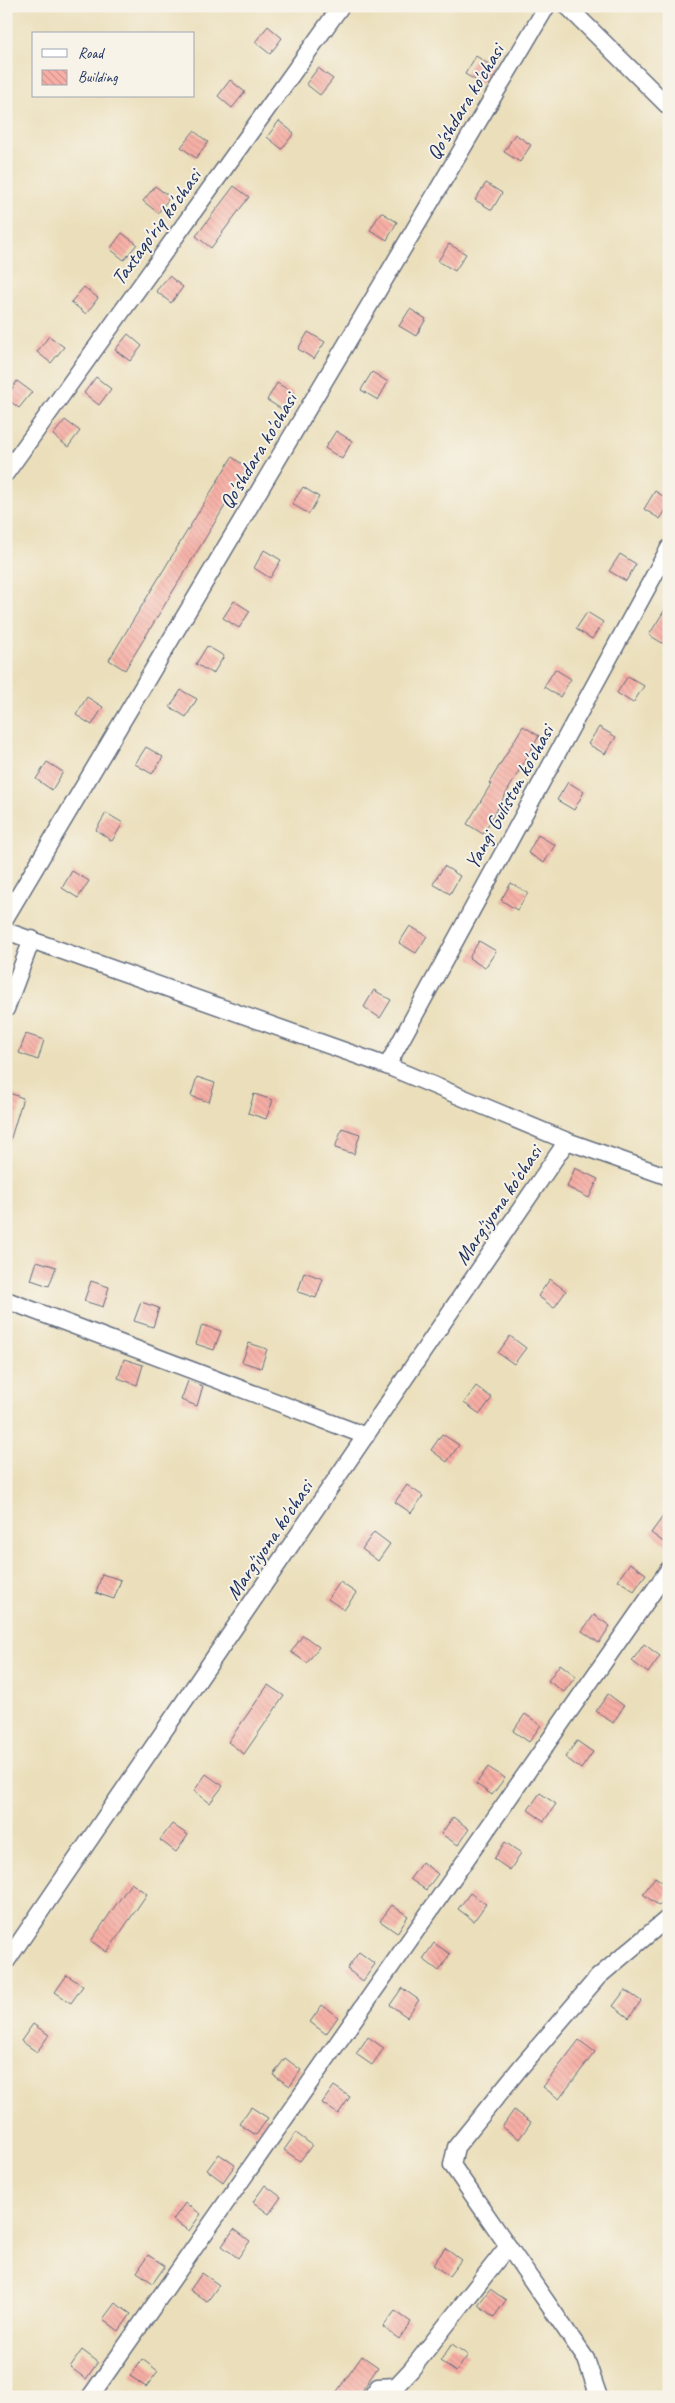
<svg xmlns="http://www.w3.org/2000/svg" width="675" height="2403" viewBox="0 0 675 2403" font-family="Caveat,sans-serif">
<defs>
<pattern id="building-back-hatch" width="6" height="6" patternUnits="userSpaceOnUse" patternTransform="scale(1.25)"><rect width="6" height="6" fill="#f7aea4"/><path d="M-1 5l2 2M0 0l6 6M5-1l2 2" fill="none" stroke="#d39690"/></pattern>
</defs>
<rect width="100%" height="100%" fill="#f7f3e8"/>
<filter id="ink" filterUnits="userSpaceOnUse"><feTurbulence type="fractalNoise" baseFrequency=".02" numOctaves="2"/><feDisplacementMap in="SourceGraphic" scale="10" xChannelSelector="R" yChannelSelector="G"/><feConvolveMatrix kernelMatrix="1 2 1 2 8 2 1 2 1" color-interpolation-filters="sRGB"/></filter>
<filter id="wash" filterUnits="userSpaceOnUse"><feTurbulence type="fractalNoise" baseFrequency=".0096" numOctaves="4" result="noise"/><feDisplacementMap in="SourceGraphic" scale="20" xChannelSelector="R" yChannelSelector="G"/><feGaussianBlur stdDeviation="1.12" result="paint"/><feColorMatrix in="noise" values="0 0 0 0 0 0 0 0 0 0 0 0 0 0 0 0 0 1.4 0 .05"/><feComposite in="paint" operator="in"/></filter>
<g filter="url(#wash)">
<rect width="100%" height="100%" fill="#ebdfbb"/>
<g id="blocks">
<g fill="url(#building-back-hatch)">
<path d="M268,26L282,38L270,54L255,42Z"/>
<path d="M476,56L492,66L482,84L465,74Z"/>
<path d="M318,68L333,79L320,95L306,84Z"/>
<path d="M230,80L245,92L232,108L218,96Z"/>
<path d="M279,121L294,133L282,149L267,137Z"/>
<path d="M194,131L208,142L196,158L181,147Z"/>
<path d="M515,134L531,145L520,162L504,152Z"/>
<path d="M486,183L502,193L492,210L475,200Z"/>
<path d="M155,186L170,197L158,213L143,201Z"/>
<path d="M234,186L249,197L211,248L196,236Z"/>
<path d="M381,212L397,222L387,240L370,230Z"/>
<path d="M122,233L137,244L124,260L110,249Z"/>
<path d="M449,244L466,254L455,271L438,261Z"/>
<path d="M169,276L183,287L171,303L156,291Z"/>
<path d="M84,287L98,298L86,314L71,302Z"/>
<path d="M410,309L426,319L416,336L399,326Z"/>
<path d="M308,332L325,342L314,359L298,349Z"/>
<path d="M128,334L142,346L130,361L115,350Z"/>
<path d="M49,336L64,347L51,363L37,352Z"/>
<path d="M372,372L388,382L378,400L361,390Z"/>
<path d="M96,377L111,389L99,405L84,393Z"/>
<path d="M17,381L32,392L19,408L6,398Z"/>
<path d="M277,383L294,393L283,410L267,400Z"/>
<path d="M65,420L80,431L68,447L53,435Z"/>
<path d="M336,431L352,441L342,459L325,448Z"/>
<path d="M232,457L248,468L125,670L109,660Z"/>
<path d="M303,487L319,497L309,514L292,504Z"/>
<path d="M655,491L669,500V505L660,519L644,509Z"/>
<path d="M264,550L281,560L270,578L254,568Z"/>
<path d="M620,554L636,564L626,581L609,571Z"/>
<path d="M234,601L250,611L239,628L223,618Z"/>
<path d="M669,603V647L649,635Z"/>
<path d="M587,612L603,622L592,639L576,629Z"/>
<path d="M207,646L224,656L213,674L196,664Z"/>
<path d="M555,669L571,679L560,697L544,687Z"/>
<path d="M628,676L644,686L633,703L617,693Z"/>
<path d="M181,690L197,699L186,717L170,707Z"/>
<path d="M87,697L103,707L92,725L76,715Z"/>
<path d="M523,726L539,736L483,834L467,824L491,784L489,783Z"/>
<path d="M599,727L616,737L605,754L588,744Z"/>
<path d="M146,747L163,757L152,774L135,764Z"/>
<path d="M47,762L63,772L52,790L36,779Z"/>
<path d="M568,782L584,792L574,810L557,800Z"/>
<path d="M106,813L123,823L112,841L96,830Z"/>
<path d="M538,835L555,845L544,863L528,853Z"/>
<path d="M444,866L460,876L450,894L433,884Z"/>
<path d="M72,871L89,881L78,898L62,888Z"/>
<path d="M511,883L528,893L517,910L501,900Z"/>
<path d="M410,926L427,936L416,953L399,943Z"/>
<path d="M479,941L496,951L485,968L469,958Z"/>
<path d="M374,990L391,1000L380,1018L364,1007Z"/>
<path d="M26,1034L44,1040L38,1060L19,1053Z"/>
<path d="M197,1077L215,1083L209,1102L191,1096Z"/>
<path d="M6,1092L23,1098L10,1141H6Z"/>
<path d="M254,1094L273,1100L266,1119L248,1113Z"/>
<path d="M342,1128L360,1134L354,1154L335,1148Z"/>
<path d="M575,1168L598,1179L589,1198L567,1187Z"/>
<path d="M37,1261L56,1267L49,1286L31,1280Z"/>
<path d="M304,1272L323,1279L316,1298L298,1292Z"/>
<path d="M550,1279L566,1291L554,1308L538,1296Z"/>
<path d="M91,1281L109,1287L103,1307L84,1301Z"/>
<path d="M141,1302L159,1308L153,1327L134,1321Z"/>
<path d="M202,1325L221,1331L214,1350L196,1344Z"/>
<path d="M510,1336L526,1348L514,1364L498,1353Z"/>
<path d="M249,1343L267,1349L261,1368L242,1362Z"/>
<path d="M124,1359L143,1365L137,1385L118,1378Z"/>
<path d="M188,1381L203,1386L197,1406L181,1400Z"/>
<path d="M476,1386L492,1398L480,1414L464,1403Z"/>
<path d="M442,1434L459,1445L447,1462L431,1450Z"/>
<path d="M407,1485L423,1496L411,1513L395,1502Z"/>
<path d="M669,1508V1546L651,1533Z"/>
<path d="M374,1532L390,1544L378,1561L362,1549Z"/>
<path d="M630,1563L646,1574L634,1591L618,1580Z"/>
<path d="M102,1574L121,1580L114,1599L96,1593Z"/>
<path d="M340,1582L356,1593L344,1610L328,1599Z"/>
<path d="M594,1615L610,1626L599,1643L582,1631Z"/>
<path d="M303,1635L319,1647L307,1663L291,1652Z"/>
<path d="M644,1644L660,1656L648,1673L632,1661Z"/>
<path d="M560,1664L576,1676L564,1692L548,1681Z"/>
<path d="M268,1685L284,1696L244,1754L228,1742Z"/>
<path d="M608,1694L624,1706L613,1723L596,1711Z"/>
<path d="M525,1714L541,1725L529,1742L513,1731Z"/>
<path d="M577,1741L593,1752L581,1769L565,1757Z"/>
<path d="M488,1767L505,1778L492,1795L476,1784Z"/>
<path d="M206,1774L223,1786L210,1803L194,1791Z"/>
<path d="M540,1793L556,1804L544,1821L528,1810Z"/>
<path d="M453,1817L469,1829L458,1845L441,1834Z"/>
<path d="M172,1824L188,1835L176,1852L160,1840Z"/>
<path d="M505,1842L521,1853L510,1870L494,1859Z"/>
<path d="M422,1862L438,1874L426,1890L410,1879Z"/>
<path d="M655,1877L669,1887V1892L659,1906L643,1894Z"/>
<path d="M131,1883L147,1894L107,1952L91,1941Z"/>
<path d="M470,1893L486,1904L474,1921L458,1909Z"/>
<path d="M392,1905L408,1916L397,1933L380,1921Z"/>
<path d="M434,1943L450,1954L439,1971L423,1959Z"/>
<path d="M359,1952L375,1964L363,1981L347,1969Z"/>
<path d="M67,1975L83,1986L71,2003L55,1992Z"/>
<path d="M402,1988L419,2000L407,2017L390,2005Z"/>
<path d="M625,1990L641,2001L629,2018L613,2006Z"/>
<path d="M322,2005L338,2017L326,2034L310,2022Z"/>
<path d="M33,2024L49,2035L37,2052L21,2041Z"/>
<path d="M368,2037L384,2048L372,2065L356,2054Z"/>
<path d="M579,2040L595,2052L559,2099L543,2087Z"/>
<path d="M285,2058L301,2070L290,2086L273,2075Z"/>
<path d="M334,2086L350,2097L338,2114L322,2103Z"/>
<path d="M251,2107L268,2118L256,2135L239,2124Z"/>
<path d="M514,2110L531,2122L519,2139L502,2127Z"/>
<path d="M296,2133L312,2145L300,2161L284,2150Z"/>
<path d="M219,2154L235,2165L223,2182L207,2170Z"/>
<path d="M265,2185L281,2197L269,2214L253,2202Z"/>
<path d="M185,2203L201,2214L189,2231L173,2220Z"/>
<path d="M234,2229L250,2241L238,2258L222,2246Z"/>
<path d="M445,2248L461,2260L449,2276L433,2265Z"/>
<path d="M148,2255L165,2266L153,2283L137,2272Z"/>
<path d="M202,2273L219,2285L207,2302L190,2290Z"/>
<path d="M490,2289L506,2300L494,2317L478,2305Z"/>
<path d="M115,2303L131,2314L119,2331L103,2319Z"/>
<path d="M395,2311L411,2322L399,2339L383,2327Z"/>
<path d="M452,2344L468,2355L456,2372L440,2361Z"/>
<path d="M82,2350L98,2362L86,2379L70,2367Z"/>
<path d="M362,2356L378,2367L358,2397H333Z"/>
<path d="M142,2359L158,2371L146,2387L130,2376Z"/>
</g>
</g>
</g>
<g filter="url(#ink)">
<use href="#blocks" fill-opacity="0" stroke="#646d7f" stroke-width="1"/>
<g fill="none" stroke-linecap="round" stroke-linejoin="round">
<g stroke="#646d7f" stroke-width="19">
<g id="street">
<path d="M567,6L669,107"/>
<path d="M6,473L341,6"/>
<path d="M6,917L547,6"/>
<path d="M6,931L387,1066L567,1141L669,1177"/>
<path d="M6,1009L32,939"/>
<path d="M387,1066L669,548"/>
<path d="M6,1300L366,1436"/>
<path d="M6,1962L567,1141"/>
<path d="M90,2397L669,1569"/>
<path d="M371,2397L378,2387L396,2386L411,2370L508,2246"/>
<path d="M599,2397L586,2359L452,2165L456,2147L520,2068L598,1977L669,1917"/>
</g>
</g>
<use href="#street" stroke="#fff" stroke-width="16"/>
</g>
</g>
<g text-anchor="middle" stroke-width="4" stroke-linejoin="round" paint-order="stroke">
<g font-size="21" fill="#1b2f5e" stroke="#f7f3e8">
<text transform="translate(465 102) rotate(-59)" y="7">Qo'shdara ko'chasi</text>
<text transform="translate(156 227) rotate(-54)" y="7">Taxtaqo'riq ko'chasi</text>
<text transform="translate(258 451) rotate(-59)" y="7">Qo'shdara ko'chasi</text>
<text transform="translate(509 797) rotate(-61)" y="7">Yangi Guliston ko'chasi</text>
<text transform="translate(498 1205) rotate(-56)" y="7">Marg'iyona ko'chasi</text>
<text transform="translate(269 1540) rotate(-56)" y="7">Marg'iyona ko'chasi</text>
</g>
</g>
<rect width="675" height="2403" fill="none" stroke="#f7f3e8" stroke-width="25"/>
<rect x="32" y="32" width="162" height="65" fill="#f7f3e8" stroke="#9fa5b1"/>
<rect x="42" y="49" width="25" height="8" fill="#ffffff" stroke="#9fa5b1"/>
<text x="78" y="58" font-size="15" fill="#1b2f5e">Road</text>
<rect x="42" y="70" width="25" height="15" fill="url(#building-back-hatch)" stroke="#9fa5b1"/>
<text x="78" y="82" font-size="15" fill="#1b2f5e">Building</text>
</svg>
